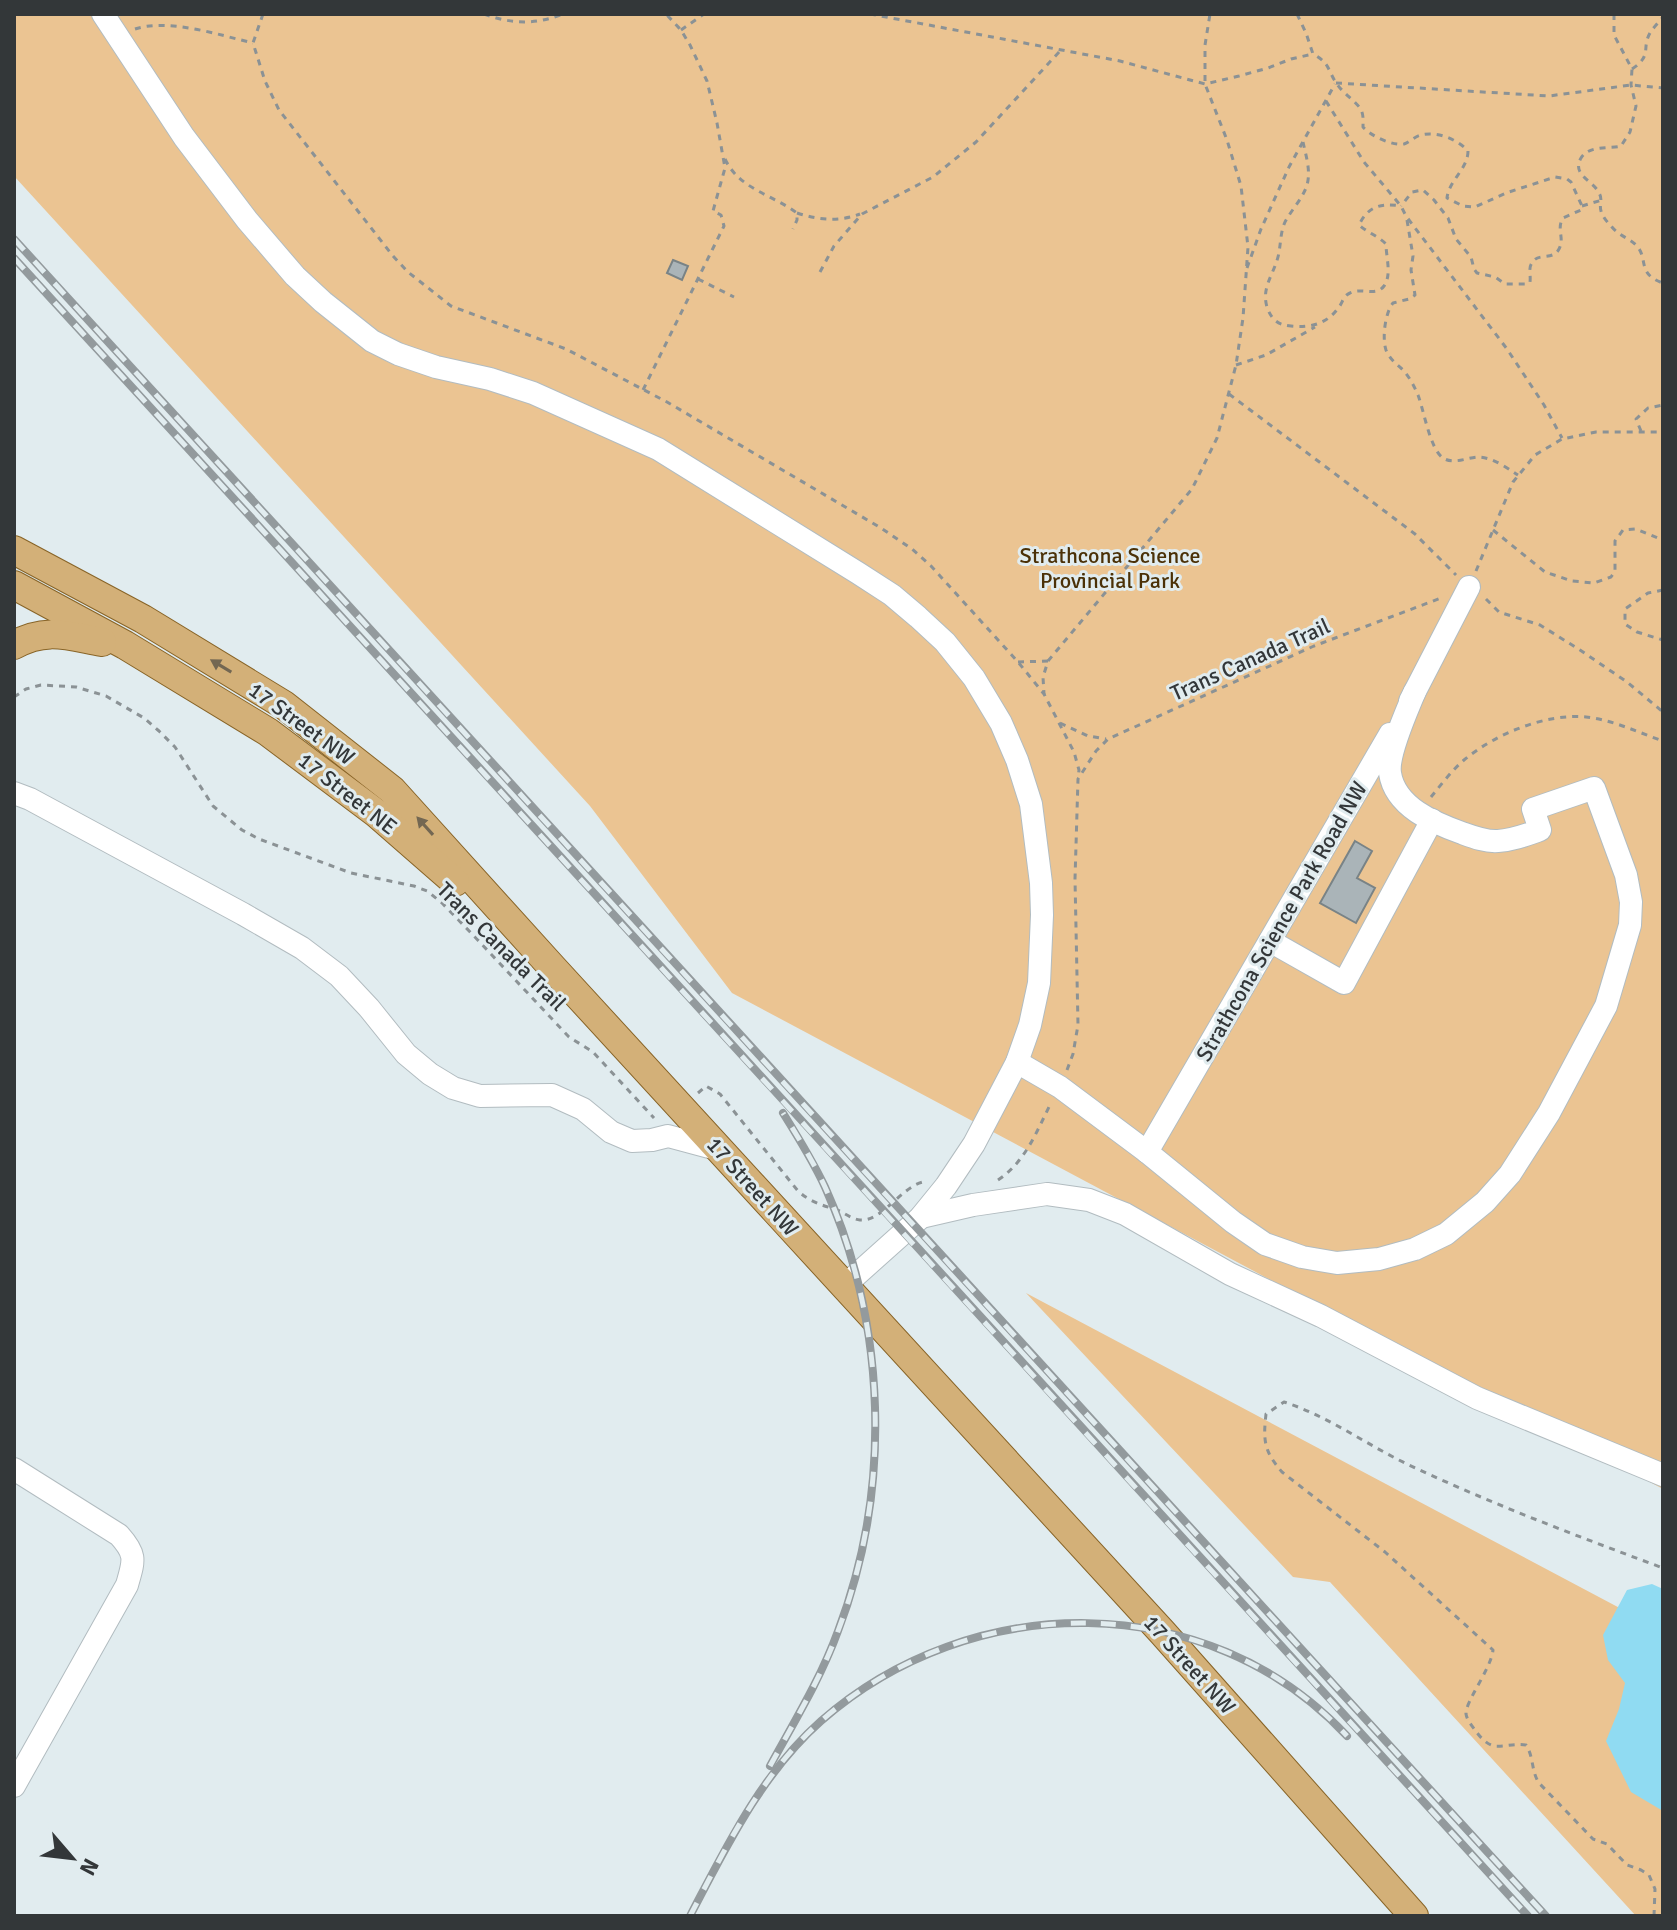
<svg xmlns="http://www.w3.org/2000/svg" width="1677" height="1930" viewBox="0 0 1677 1930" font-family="Signika,sans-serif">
<rect width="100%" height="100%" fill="#e1ecef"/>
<g fill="#ebc492">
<path d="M14,14H1663V1489L732,993L590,806L14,176Z"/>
<path d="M1026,1293L1663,1631V1916H1636L1330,1582L1293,1577Z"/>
</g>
<path fill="#90dbf2" d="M1652,1584L1663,1589V1811L1631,1792L1606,1741L1619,1709L1625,1683L1608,1660L1603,1635L1627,1590Z"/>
<g fill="#aab4b8" stroke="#798386" stroke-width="2">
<path d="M673,260L688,266L682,280L667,273Z"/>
<path d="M1355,841L1372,851L1357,878L1375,888L1356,923L1320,903Z"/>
</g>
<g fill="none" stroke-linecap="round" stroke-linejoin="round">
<g stroke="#b2bcc0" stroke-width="24">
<g id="minor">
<path d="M103,14L184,137L247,220L295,276L323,302L372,341L398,354L436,367L490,379L533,393L658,449L858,573L892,595L918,617L945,642L974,678L1001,723L1017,760L1031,804L1041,883L1042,915L1039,983L1030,1025L1017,1062L974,1144L946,1186L920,1218L844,1286"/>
<path d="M1410,701L1469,587"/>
<path d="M14,793L30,799L243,914L302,948L339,976L369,1008L406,1054L430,1074L453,1088L480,1096L552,1095L583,1109L611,1132L632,1141L652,1140L668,1136L720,1150"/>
<path d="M1270,941L1344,983L1432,820"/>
<path d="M1017,1062L1060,1087L1147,1152L1233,1222L1265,1244L1302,1257L1337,1263L1379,1259L1415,1249L1446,1234L1485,1202L1510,1174L1549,1113L1606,1006L1630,925L1631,902L1626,875L1594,788L1533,809L1540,830C1526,835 1513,840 1498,841C1486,842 1473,837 1462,833C1434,823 1395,807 1390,773C1387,754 1407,711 1415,691"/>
<path d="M1147,1152L1390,734"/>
<path d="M921,1217L973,1205L1047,1194L1089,1200L1125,1214L1230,1274L1321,1316L1477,1398L1663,1475"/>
<path d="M14,1469L119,1535C137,1555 134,1560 127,1585L14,1786"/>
</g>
</g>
<g stroke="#886427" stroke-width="30">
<g id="major">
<path d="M14,550L143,619L284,705L392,790L552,967L1162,1632L1414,1916"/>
<path d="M14,585L125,645L268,732L376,813L455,882"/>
<path d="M14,645C46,627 68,636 102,642"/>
</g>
</g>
<g stroke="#8b9295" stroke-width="3" stroke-dasharray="6 6" stroke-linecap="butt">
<path d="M263,14L253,43L265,81L279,110L393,256L408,272L451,306L566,349L667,402L881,528L912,549L931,566L1018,662L1044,694L1074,752L1079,770L1078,778"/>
<path d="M484,14C511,24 536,25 563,14"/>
<path d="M870,14L1120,61L1205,84L1239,76L1268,68L1291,59L1313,54"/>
<path d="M1297,14L1306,33L1313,54C1331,64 1327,70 1337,84C1343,93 1353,99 1360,108C1364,114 1363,121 1363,127C1371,136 1392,146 1404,144C1410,142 1415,136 1421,135C1437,131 1457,139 1468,151C1468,169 1449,180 1447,198L1463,206L1475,207L1506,193L1555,177L1567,179L1571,182L1582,206L1581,210L1563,218C1556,229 1565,238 1559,249C1553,261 1538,252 1532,263C1528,268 1531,275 1530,282L1527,284H1505L1495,277L1477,273L1474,269L1471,257L1456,239L1448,218L1434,200L1423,190L1412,192L1401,206"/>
<path d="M1614,14V35L1632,69L1631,85L1636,106L1630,132L1621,146C1609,149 1589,145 1581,158C1571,175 1594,181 1599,193C1603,199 1599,204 1601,211C1602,216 1608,223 1611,226C1619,236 1629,238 1636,245C1649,258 1636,274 1663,283"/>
<path d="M135,29C169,18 219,35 253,43"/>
<path d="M681,30L704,14"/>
<path d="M1632,69C1653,55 1641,49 1650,33C1653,28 1659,22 1663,17"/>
<path d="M1336,83L1549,96L1631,85L1663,88"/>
<path d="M1326,101L1364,162L1401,206L1406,216L1507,349L1544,405L1562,438"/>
<path d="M1303,142C1306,156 1311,171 1307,185C1303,198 1292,209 1285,222C1280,233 1281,245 1278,257C1273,276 1260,289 1268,310C1273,321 1279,325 1291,326C1311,328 1327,324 1339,307C1343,302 1343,296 1350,293C1361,287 1376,297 1384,286C1392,275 1386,257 1386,244C1378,236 1368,233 1359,225C1368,206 1381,203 1401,206"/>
<path d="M725,159C739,189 773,195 797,213V220L793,229"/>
<path d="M1582,206L1602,200"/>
<path d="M797,213C818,220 839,222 860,214"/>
<path d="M1407,220L1413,256L1411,270L1415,295L1409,299L1393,303C1385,313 1382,338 1386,350C1389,358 1396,364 1402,369C1409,376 1414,386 1418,395C1424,411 1430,449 1443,458C1454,465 1468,457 1479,457C1494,458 1507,468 1518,475"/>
<path d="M1247,268L1261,229L1289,167L1335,84"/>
<path d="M820,272L834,246L862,214L933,177L976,142L1060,51"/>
<path d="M698,279L734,297"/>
<path d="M1236,365L1266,355L1315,327"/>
<path d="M643,390L724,226L721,215L713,211L725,168L717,123L707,81L690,45L681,30L666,14"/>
<path d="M1229,394L1415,534L1456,575"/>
<path d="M1641,431L1636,419L1648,408L1663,405"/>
<path d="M1493,530L1545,572L1572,581L1594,583L1611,577L1615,571V541L1623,530L1636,529L1663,540"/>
<path d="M1476,571L1513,482L1535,455L1562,439L1596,432H1663"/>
<path d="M1663,590L1648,593L1625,609V624L1637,632L1663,640"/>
<path d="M1486,599L1499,612L1540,625L1580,650L1627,682L1663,712"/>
<path d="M1048,661L1192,489L1217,438L1236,365L1243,318L1248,247L1241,186L1227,140L1205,84V45L1210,14"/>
<path d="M1018,662L1048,661L1043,677L1044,694"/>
<path d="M14,697L26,689L41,685L76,687L106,696L144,718L159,731L175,747L213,806L242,830L259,839L351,873L414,886L427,891L442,903L474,936L569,1037L593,1052L654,1118"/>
<path d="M1060,723L1088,736L1106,739"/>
<path d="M1431,797C1441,785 1452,770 1464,760C1495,734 1546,713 1586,717C1613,720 1637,732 1663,741"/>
<path d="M1067,1070L1073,1054L1078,1025L1075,879L1078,779L1096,751L1108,739L1314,646L1441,598"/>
<path d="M698,1093L706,1086L720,1094L798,1191C810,1202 822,1205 837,1210C845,1213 851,1219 860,1220C882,1222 901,1187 923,1182"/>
<path d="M998,1180C1025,1162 1036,1133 1050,1105"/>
<path d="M1654,1916L1655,1889L1649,1875L1641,1870L1627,1865L1607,1844L1593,1839L1539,1783C1531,1771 1534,1757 1526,1745C1515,1743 1505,1747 1494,1746C1486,1744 1480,1737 1475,1730C1472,1726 1467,1720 1466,1714C1465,1702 1491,1669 1493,1650L1385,1552L1282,1472C1264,1451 1263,1441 1266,1414L1284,1402C1328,1416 1367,1445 1409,1465C1492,1504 1577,1536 1663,1568"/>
</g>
<use href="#minor" stroke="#fff" stroke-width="22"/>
<use href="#major" stroke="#d3b078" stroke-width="28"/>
<g stroke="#939a9d" stroke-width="8">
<g id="rail">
<path d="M14,239C524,798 1034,1358 1546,1916"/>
<path d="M14,258C519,811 1022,1365 1528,1916"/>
<path d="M770,1766C794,1722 821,1678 838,1631C892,1489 887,1325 825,1187C813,1161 798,1137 783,1113"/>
<path d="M690,1916C726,1847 762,1773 821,1721C971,1589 1208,1587 1347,1736"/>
</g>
</g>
<use href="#rail" stroke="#e1ecef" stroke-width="5" stroke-dasharray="15" stroke-linecap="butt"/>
</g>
<defs><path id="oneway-solid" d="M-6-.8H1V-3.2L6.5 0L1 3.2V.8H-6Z" transform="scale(2)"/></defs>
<g fill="#736752">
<use href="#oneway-solid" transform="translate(221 666) rotate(-149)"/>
<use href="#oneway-solid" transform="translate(425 826) rotate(-132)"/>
</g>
<g text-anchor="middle" stroke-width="6" stroke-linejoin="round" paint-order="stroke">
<g font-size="22" fill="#4b3107" stroke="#e1ecef">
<text x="1110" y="563">Strathcona Science<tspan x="1110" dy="25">Provincial Park</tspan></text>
</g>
<g font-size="22" fill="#333739" stroke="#e1ecef">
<text transform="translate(1250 659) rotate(-24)" y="8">Trans Canada Trail</text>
<text transform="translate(302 723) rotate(36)" y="8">17 Street NW</text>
<text transform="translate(348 793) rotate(38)" y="8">17 Street NE</text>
<text transform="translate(1281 921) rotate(-60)" y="8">Strathcona Science Park Road NW</text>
<text transform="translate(502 946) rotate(45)" y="8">Trans Canada Trail</text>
<text transform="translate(753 1186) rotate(48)" y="8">17 Street NW</text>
<text transform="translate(1190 1664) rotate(48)" y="8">17 Street NW</text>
</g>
</g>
<rect width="1677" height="1930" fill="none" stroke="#333739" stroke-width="32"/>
<g transform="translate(72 1858) rotate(118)" stroke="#e1ecef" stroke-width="6" paint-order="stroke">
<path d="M0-6L14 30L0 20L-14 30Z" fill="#333739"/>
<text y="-12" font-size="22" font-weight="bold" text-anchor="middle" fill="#333739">N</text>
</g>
</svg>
